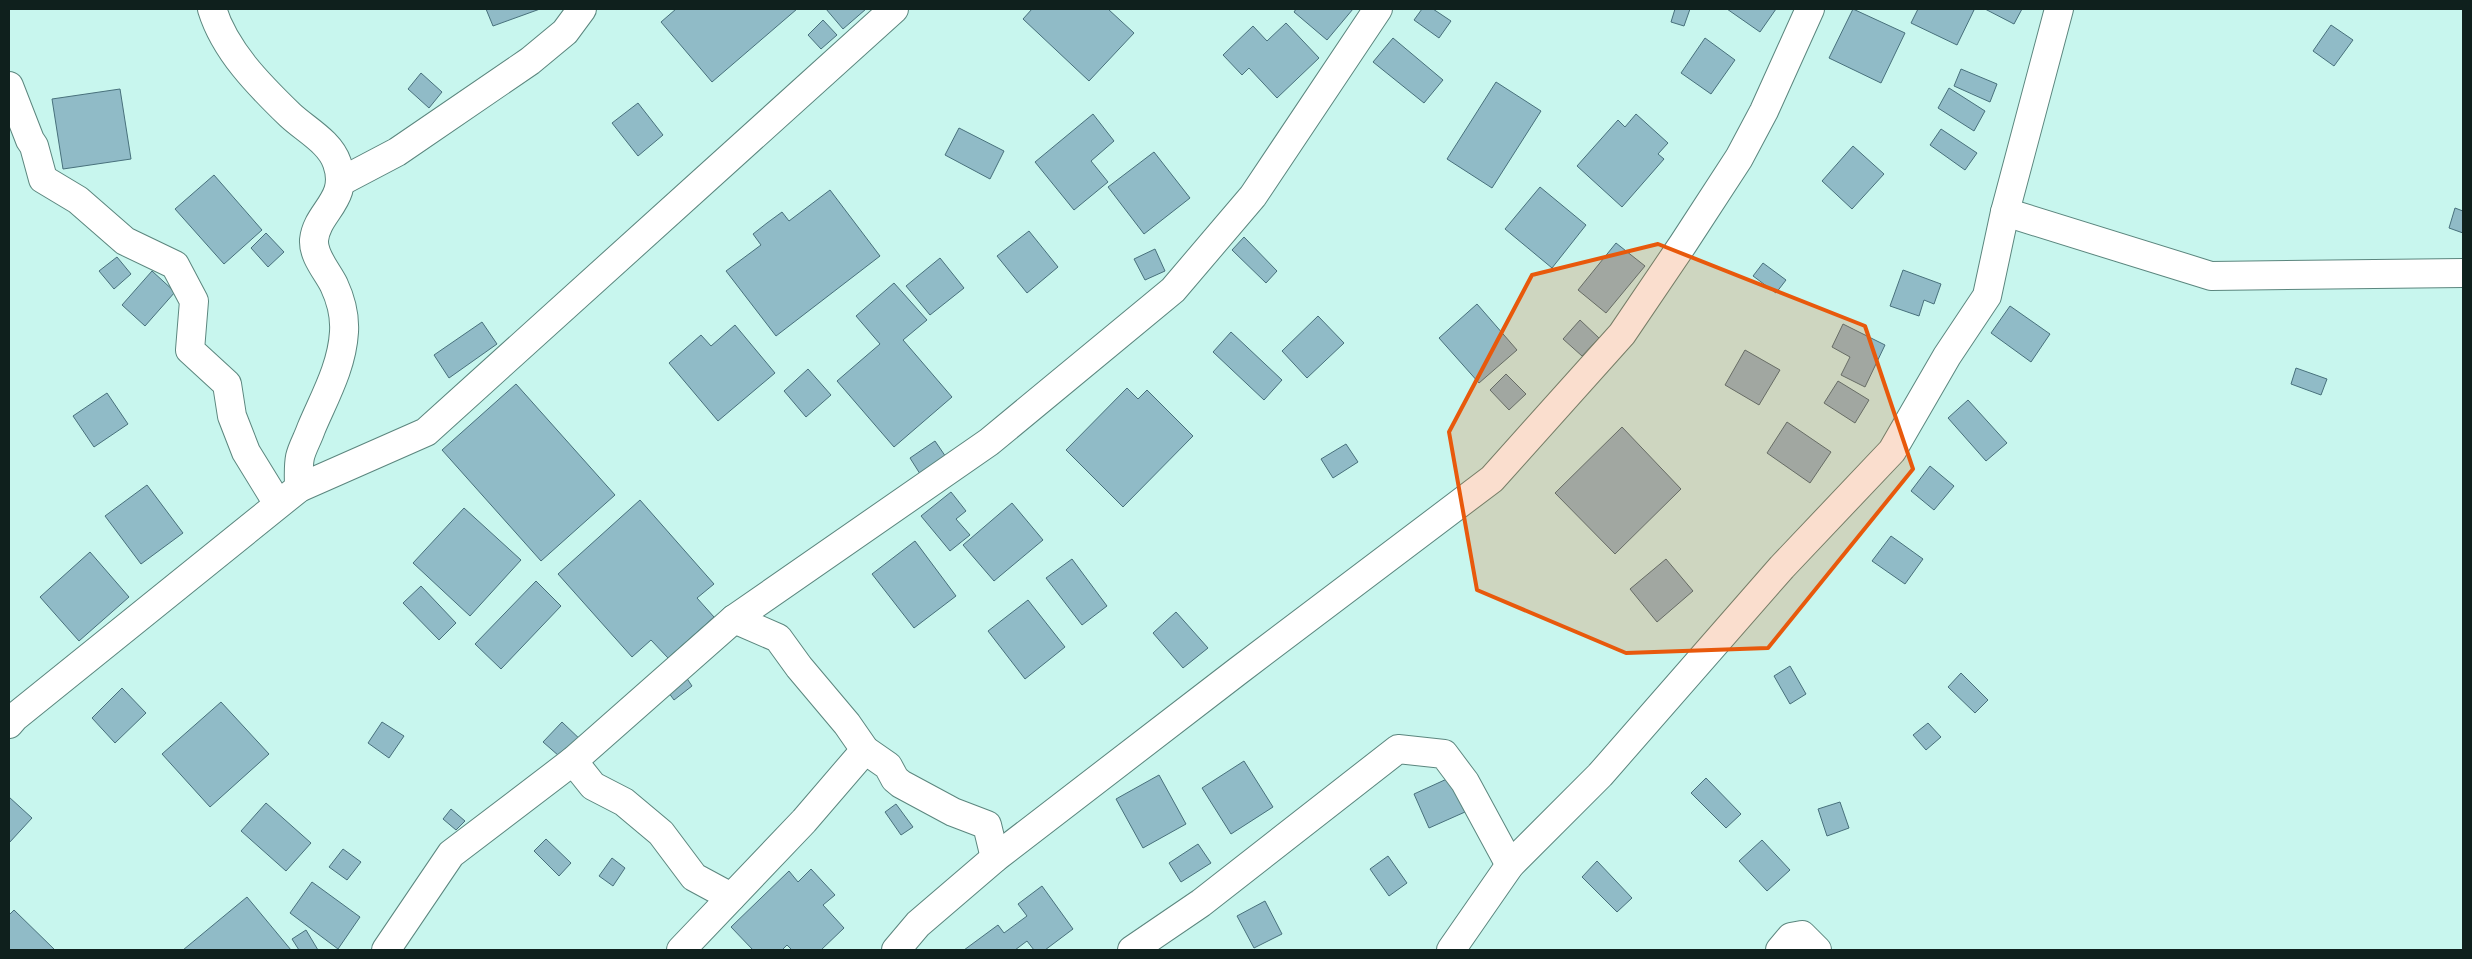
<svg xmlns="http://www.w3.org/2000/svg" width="2472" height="959" viewBox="0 0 2472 959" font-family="'Open Sans',sans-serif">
<rect width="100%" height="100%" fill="#c8f6ee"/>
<g fill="#90bbc7" stroke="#48717c">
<path d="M486,9H540L493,26Z"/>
<path d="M676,9H797L712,82L661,22Z"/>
<path d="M826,9H866L843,29Z"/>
<path d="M1032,9H1108L1134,33L1089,81L1023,19Z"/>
<path d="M1296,9H1353L1327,40L1294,12Z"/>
<path d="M1422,9H1433L1451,21L1439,38L1414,20Z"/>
<path d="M1675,9H1690L1684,26L1671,22Z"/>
<path d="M1727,9H1776L1760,32Z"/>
<path d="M1853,9L1905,33L1881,83L1829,58Z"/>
<path d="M1918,9H1971L1974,10L1957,45L1911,23Z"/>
<path d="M1985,9H2022L2014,24Z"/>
<path d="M823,20L837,35L821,49L808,35Z"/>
<path d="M1286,23L1319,58L1277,98L1249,68L1242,75L1223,55L1253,26L1267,41Z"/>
<path d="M2331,25L2353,40L2334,66L2313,51Z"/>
<path d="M1393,38L1443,80L1424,103L1373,62Z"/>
<path d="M1705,38L1735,60L1711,94L1681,73Z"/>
<path d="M1961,69L1997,84L1990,102L1954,86Z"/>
<path d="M421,73L442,92L429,108L408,89Z"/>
<path d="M1496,82L1541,111L1492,188L1447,159Z"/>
<path d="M1949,88L1985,111L1974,131L1938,108Z"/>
<path d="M120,89L131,159L63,169L52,99Z"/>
<path d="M638,103L663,135L638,156L612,123Z"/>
<path d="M1093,114L1114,141L1091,161L1108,182L1074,210L1035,162Z"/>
<path d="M1636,114L1668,143L1658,154L1664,159L1622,207L1577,166L1618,120L1625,127Z"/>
<path d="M959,128L1004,151L990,179L945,155Z"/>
<path d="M1941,129L1977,153L1965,170L1930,145Z"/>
<path d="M1853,146L1884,174L1852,209L1822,181Z"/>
<path d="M1154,152L1190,198L1144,234L1108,187Z"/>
<path d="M214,175L262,230L224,264L175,209Z"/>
<path d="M1540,187L1586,225L1552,268L1505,229Z"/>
<path d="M830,190L880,256L776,336L726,271L761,245L753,234L767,223L782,212L789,221Z"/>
<path d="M2455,208L2463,211V233L2449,228Z"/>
<path d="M1029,231L1058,267L1027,293L997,256Z"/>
<path d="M266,233L284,252L268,267L251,248Z"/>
<path d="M1244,237L1277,271L1266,283L1232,250Z"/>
<path d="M1616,243L1645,266L1606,313L1578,290Z"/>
<path d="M1155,249L1165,271L1145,280L1134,259Z"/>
<path d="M117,257L131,274L114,289L99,271Z"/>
<path d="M940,258L964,288L930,315L906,286Z"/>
<path d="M1763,263L1786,280L1776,293L1753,276Z"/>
<path d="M1903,270L1941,284L1934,304L1924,300L1919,316L1890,306Z"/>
<path d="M152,271L175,292L145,326L122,305Z"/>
<path d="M894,283L927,320L903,340L952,397L894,447L837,381L880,344L856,316Z"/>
<path d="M1477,304L1517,350L1479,383L1439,338Z"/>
<path d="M2010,306L2050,334L2031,362L1991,333Z"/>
<path d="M1318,316L1344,343L1307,378L1282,351Z"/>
<path d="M1580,320L1599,338L1582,356L1563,339Z"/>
<path d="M482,322L497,344L449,378L434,355Z"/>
<path d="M1843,324L1885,345L1865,387L1841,375L1850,357L1832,347Z"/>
<path d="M735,325L775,373L718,421L669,363L701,335L711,346Z"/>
<path d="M1231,332L1282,380L1264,400L1213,352Z"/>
<path d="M1745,350L1780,370L1759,405L1725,385Z"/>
<path d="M2296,368L2327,379L2321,395L2291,384Z"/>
<path d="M808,369L831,395L806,417L784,391Z"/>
<path d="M1506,374L1526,394L1509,410L1490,390Z"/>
<path d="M1838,381L1869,400L1855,423L1824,403Z"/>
<path d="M516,384L615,495L541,561L442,450Z"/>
<path d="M1127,388L1138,399L1147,390L1193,436L1123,507L1066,450Z"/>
<path d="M107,393L128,424L94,447L73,416Z"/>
<path d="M1968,400L2007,443L1986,461L1948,418Z"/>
<path d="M1787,422L1831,452L1810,483L1767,453Z"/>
<path d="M1622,427L1681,489L1615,554L1555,493Z"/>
<path d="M935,441L948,460L922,477L910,458Z"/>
<path d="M1346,444L1358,462L1333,478L1321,459Z"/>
<path d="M1930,466L1954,486L1934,510L1911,491Z"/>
<path d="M147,485L183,533L141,564L105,516Z"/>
<path d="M951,492L966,511L956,519L970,535L950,551L921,516Z"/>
<path d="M640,500L714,584L697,598L714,617L668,658L651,640L632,657L558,574Z"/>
<path d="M1012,503L1043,540L994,581L963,545Z"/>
<path d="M464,508L521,560L470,616L413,563Z"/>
<path d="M1891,536L1923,559L1905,584L1872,561Z"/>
<path d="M915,541L956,596L914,628L872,574Z"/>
<path d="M90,552L129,597L79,641L40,597Z"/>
<path d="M1072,559L1107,606L1082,625L1046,578Z"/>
<path d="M1666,559L1693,591L1657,622L1630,589Z"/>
<path d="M536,581L561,606L501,669L475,644Z"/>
<path d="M421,586L456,623L439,640L403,603Z"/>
<path d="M1028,600L1065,647L1025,679L988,631Z"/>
<path d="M1176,612L1208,648L1183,668L1153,633Z"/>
<path d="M1790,666L1806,694L1790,704L1774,676Z"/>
<path d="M682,671L692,686L674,700L663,685Z"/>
<path d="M1961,673L1988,700L1975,713L1948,687Z"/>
<path d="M122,688L146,713L115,743L92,718Z"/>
<path d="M221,702L269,754L210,807L162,754Z"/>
<path d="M382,722L404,736L389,758L368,743Z"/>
<path d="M562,722L585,744L567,763L543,742Z"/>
<path d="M1928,723L1941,737L1926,750L1913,735Z"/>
<path d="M1244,761L1273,807L1231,834L1202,788Z"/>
<path d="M1159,775L1186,824L1143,848L1116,799Z"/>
<path d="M1449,778L1465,812L1429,828L1414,794Z"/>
<path d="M1706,778L1741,814L1726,828L1691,793Z"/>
<path d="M9,797L32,818L9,843Z"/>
<path d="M1840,802L1849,828L1827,836L1818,809Z"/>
<path d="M266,803L311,843L286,871L241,831Z"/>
<path d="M896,804L913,827L901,835L885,812Z"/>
<path d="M451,809L465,821L456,830L443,819Z"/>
<path d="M546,839L571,863L559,876L534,851Z"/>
<path d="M1762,840L1790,870L1767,891L1739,861Z"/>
<path d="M1198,844L1211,863L1181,882L1169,863Z"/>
<path d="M343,849L361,862L347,880L329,867Z"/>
<path d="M1388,856L1407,883L1389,896L1370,869Z"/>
<path d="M612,858L625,868L613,886L599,876Z"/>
<path d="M1597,861L1632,898L1617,912L1582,877Z"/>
<path d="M811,869L835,895L823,905L844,928L821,950H792L787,945L782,950H753L731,927L789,871L798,882Z"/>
<path d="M312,882L360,917L338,949L290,913Z"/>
<path d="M1042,886L1073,929L1045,950H1034L1027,941L1015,950H964L998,925L1004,933L1027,916L1018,904Z"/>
<path d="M247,897L291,950H183Z"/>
<path d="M1265,901L1282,934L1254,948L1237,916Z"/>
<path d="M14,910L55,950H9V915Z"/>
<path d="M306,930L318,950H299L292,939Z"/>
</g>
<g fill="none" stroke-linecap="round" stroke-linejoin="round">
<g stroke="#5b867e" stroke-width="30">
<g id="street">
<path d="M212,9C225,51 259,85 290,115C306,130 330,142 337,163C350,200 317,211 314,240C313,256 327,271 334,285C341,300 345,316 344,332C342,367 324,398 311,429C308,438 302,448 300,457C298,467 299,478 299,488"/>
<path d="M9,86L30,140L34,146L43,179L78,200L125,241L175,265L194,301L190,350L227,384L232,416L246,452L278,504"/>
<path d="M340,182L397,152L530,61L565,32L582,9"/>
<path d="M2005,212L2211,276L2463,273"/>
<path d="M734,619L778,638L799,667L847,724L865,750L888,766L895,779L901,784L953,812L987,825L995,858"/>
<path d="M9,724L15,717L299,488L426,432L894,9"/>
<path d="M573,761L593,786L624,802L661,833L694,877L731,897"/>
<path d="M386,950L451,854L573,761L734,619L989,442L1173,290L1253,196L1378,9"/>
<path d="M681,950L804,821L865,750"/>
<path d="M896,950L918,924L995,858L1238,671L1492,479L1622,334L1683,244L1739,158L1764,111L1810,9"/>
<path d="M1132,950L1201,903L1398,749L1444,754L1465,782L1510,865"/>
<path d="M1451,950L1510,865L1600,775L1782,567L1892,451L1947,356L1987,296L2005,212L2059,9"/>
<path d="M1780,950L1791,937L1802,935L1817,950"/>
</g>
</g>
<use href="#street" stroke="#fff" stroke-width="28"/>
</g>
<path fill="#e8590c" fill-opacity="0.2" stroke="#e8590c" stroke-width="4" stroke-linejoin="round" d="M1658,244L1865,326L1913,469L1768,648L1626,653L1477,590L1449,432L1532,275Z"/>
<rect width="2472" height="959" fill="none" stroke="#0f201d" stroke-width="20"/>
</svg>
